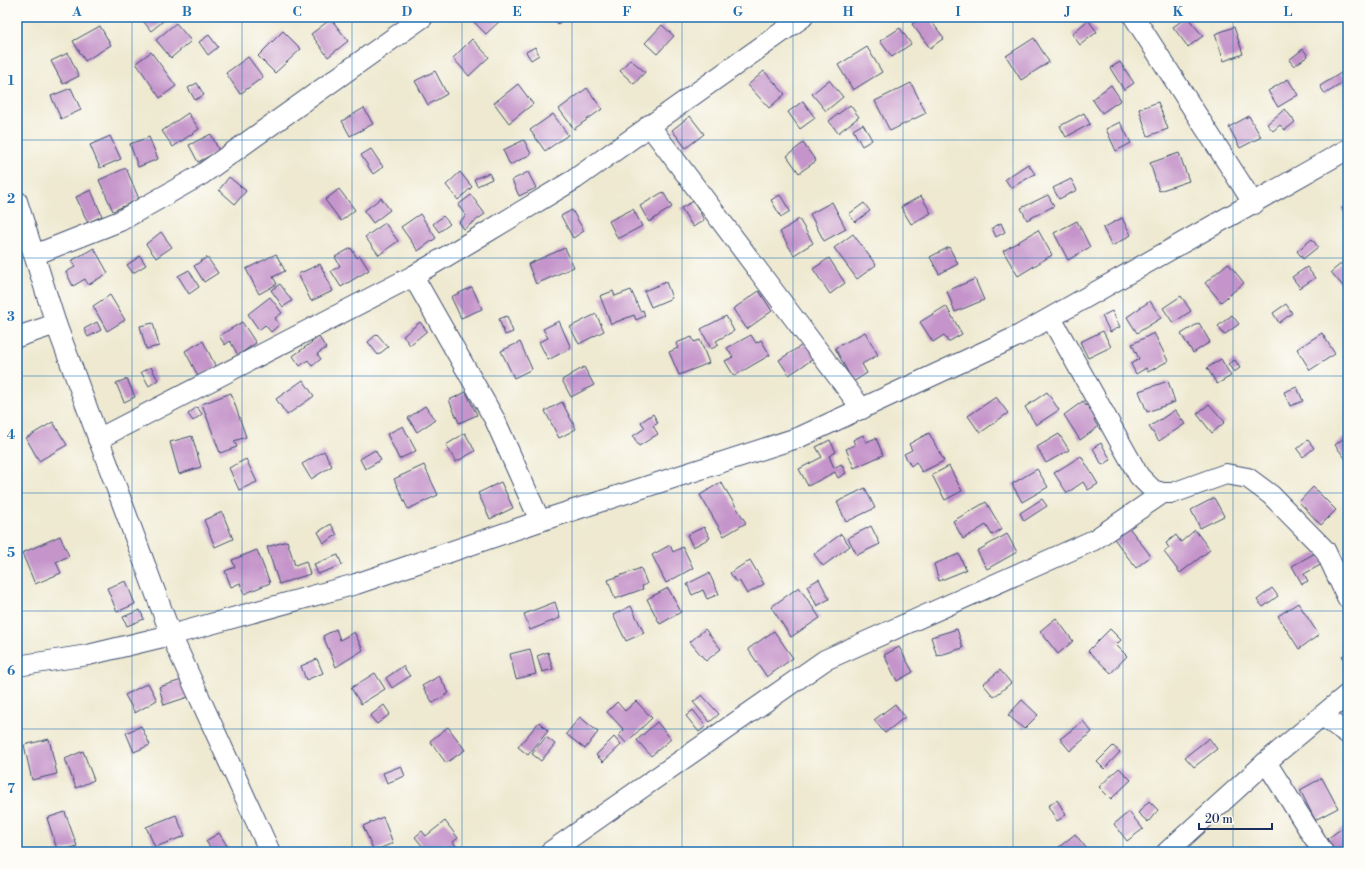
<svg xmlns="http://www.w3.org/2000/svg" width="1365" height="869" viewBox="0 0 1365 869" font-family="'Libre Bodoni',serif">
<rect width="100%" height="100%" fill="#fdfcf7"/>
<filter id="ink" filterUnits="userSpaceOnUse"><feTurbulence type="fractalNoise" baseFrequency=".025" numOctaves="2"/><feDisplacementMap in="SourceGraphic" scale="8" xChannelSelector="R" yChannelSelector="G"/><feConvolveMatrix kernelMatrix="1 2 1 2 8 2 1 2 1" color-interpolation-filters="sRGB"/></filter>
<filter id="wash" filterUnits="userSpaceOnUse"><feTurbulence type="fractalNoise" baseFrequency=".012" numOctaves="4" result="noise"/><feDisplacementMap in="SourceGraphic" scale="16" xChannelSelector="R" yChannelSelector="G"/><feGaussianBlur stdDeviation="0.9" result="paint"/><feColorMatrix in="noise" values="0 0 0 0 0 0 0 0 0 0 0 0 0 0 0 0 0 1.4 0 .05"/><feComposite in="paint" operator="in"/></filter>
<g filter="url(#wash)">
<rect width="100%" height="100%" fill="#eee9d0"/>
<g id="blocks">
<g fill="#c594ca">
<path d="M101,17H113L104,22Z"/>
<path d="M140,17H168L151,31Z"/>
<path d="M477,17H504L486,34L473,21Z"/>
<path d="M552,17H566L558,24Z"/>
<path d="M647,17H656L651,21Z"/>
<path d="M922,17H928L944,38L930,48L912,24Z"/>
<path d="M1187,17L1203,36L1188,47L1173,27Z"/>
<path d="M331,19L348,41L328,57L311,34Z"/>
<path d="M1088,20L1097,32L1080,45L1072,34Z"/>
<path d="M176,23L191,41L171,58L156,40Z"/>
<path d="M662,25L674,36L657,54L645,43Z"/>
<path d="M100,26L111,45L85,61L73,41Z"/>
<path d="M1234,27L1243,54L1224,61L1215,34Z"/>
<path d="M900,28L911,44L892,57L880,41Z"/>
<path d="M283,31L301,49L275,73L258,56Z"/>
<path d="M209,35L218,47L208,55L199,42Z"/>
<path d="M1034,38L1049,62L1021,80L1006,56Z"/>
<path d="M472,39L489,57L469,76L453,58Z"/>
<path d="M535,47L539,55L531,60L526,52Z"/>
<path d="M867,47L882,72L853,90L838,65Z"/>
<path d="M1303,49L1308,56L1294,66L1289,60Z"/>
<path d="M151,52L176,86L160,98L136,63Z"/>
<path d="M68,53L79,76L63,84L51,61Z"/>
<path d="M248,57L263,77L240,94L226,73Z"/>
<path d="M630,59L645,72L634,84L620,71Z"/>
<path d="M1120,62L1134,83L1124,90L1110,68Z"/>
<path d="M435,71L447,94L428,105L415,81Z"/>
<path d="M764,71L785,94L769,108L748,85Z"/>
<path d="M1341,73L1346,81L1325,94L1320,86Z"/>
<path d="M1288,79L1298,95L1278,107L1268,91Z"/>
<path d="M829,80L843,97L826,111L812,94Z"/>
<path d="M197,83L204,95L195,100L188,88Z"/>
<path d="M911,83L926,113L890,131L875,101Z"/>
<path d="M518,84L533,104L509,123L494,103Z"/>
<path d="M1111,85L1121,100L1102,113L1092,99Z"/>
<path d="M71,88L81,110L61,119L51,96Z"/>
<path d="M587,88L602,109L574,129L559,109Z"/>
<path d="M803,101L815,118L800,129L788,112Z"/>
<path d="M1158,102L1168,129L1148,136L1139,109Z"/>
<path d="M850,105L859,117L838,133L829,121Z"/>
<path d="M364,108L373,124L350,136L342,121Z"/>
<path d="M1285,109L1295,122L1285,130L1280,125L1273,131L1267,124Z"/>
<path d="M188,113L199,129L173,147L162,131Z"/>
<path d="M1084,113L1090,124L1066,137L1060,126Z"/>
<path d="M553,114L568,135L545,151L530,130Z"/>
<path d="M690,116L704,134L686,148L672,130Z"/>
<path d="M1249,116L1261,137L1240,148L1229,127Z"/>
<path d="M1120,122L1131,143L1116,151L1106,129Z"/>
<path d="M863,124L872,140L862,146L853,130Z"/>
<path d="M211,134L219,151L198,162L189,145Z"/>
<path d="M110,136L121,159L100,168L90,145Z"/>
<path d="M149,137L158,159L138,167L130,144Z"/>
<path d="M524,140L531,154L510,165L503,150Z"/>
<path d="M803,143L816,161L799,173L787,156Z"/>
<path d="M371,149L383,167L373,174L361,155Z"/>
<path d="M1179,153L1189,181L1159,191L1150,163Z"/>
<path d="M1028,164L1035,174L1011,188L1005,179Z"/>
<path d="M126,168L139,199L113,211L99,180Z"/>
<path d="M460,172L472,187L458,200L446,185Z"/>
<path d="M528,172L536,188L519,196L512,180Z"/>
<path d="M489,173L492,179L477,186L474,179Z"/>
<path d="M229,177L246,191L235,204L219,190Z"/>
<path d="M1071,179L1077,190L1059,199L1053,188Z"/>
<path d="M339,189L355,210L341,221L325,200Z"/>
<path d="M91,190L102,216L88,223L76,197Z"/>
<path d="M663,192L672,207L649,222L640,206Z"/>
<path d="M471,195L485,214L464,229L459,222L466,216L458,205Z"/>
<path d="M780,195L790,211L781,217L771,200Z"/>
<path d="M1048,195L1054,206L1027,220L1021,208Z"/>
<path d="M921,196L931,213L911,224L901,207Z"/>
<path d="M381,198L390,210L373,223L364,211Z"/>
<path d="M694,201L704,220L693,227L681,208Z"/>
<path d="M832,202L846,229L824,241L810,214Z"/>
<path d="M864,203L870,211L855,222L849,214Z"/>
<path d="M1348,205V219L1342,208Z"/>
<path d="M633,209L642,226L618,239L609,221Z"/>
<path d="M572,210L584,231L573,238L561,216Z"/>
<path d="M420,214L436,238L418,251L401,227Z"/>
<path d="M443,216L450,224L439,232L433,224Z"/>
<path d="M1122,218L1131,235L1112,246L1103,228Z"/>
<path d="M799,219L813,243L794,255L780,232Z"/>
<path d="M1077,221L1090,247L1068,260L1054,233Z"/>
<path d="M385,223L398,241L379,255L365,237Z"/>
<path d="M1001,223L1005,232L996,237L992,228Z"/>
<path d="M1038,230L1052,255L1018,276L1003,251Z"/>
<path d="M161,232L172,247L156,258L146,244Z"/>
<path d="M853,234L876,265L857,279L834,248Z"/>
<path d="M1312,239L1318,247L1303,259L1297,251Z"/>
<path d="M949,247L958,264L939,274L930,257Z"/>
<path d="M94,248L108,273L88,285L85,279L73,286L66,272L75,267L71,261Z"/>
<path d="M351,248L357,258L360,256L369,270L341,287L331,271L340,266L335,257Z"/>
<path d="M565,248L574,267L536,284L528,264Z"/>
<path d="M276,254L285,271L273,277L277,284L259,294L246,269Z"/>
<path d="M140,256L146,265L133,273L127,265Z"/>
<path d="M207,257L218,273L204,282L194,266Z"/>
<path d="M829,258L845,283L830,294L813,269Z"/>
<path d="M1348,258V290L1347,291L1331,272Z"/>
<path d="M1228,263L1244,283L1221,302L1205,283Z"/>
<path d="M320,264L333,291L311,301L298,274Z"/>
<path d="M1307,267L1315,278L1300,288L1292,277Z"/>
<path d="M189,270L199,287L189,294L178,276Z"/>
<path d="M975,279L984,300L955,312L947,291Z"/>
<path d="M666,282L672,298L651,307L644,291Z"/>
<path d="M280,284L292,301L283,307L271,290Z"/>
<path d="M472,287L482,309L461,318L451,297Z"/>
<path d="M631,290L640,311L643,310L645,316L636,320L634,315L611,324L600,296L613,291L615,296Z"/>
<path d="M759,291L772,311L747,329L733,309Z"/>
<path d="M110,295L125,320L107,331L93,306Z"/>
<path d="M1181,296L1191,311L1173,323L1163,308Z"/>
<path d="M270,297L282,313L275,318L279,325L271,332L265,325L259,330L248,314Z"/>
<path d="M1150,301L1161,318L1137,333L1127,317Z"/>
<path d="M1286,304L1292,313L1279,323L1273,313Z"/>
<path d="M946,306L962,334L948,342L944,335L933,342L920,322Z"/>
<path d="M1112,311L1120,327L1110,332L1102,316Z"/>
<path d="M596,314L604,331L579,344L570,327Z"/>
<path d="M1232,315L1239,324L1224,335L1218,326Z"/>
<path d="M507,316L513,332L505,335L499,319Z"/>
<path d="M726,316L734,331L716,341L719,345L711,349L701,329Z"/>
<path d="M559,321L571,348L548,360L539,342L548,338L543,329Z"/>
<path d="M97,322L101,330L88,337L84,329Z"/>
<path d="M242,322L256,343L238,355L230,341L225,345L219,336Z"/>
<path d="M420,322L427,331L410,345L403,336Z"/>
<path d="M153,323L159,346L146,349L140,326Z"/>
<path d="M1199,323L1210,342L1193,353L1181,334Z"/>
<path d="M1103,331L1111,347L1088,358L1080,342Z"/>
<path d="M865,332L878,355L862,364L867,373L853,382L835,348Z"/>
<path d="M1154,333L1168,361L1148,372L1146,368L1136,374L1131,364L1139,359L1132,344Z"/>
<path d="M1322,333L1335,354L1310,370L1297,349Z"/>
<path d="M377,334L388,347L378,355L368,342Z"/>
<path d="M751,335L756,343L761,340L770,355L734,376L725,361L733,357L727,348Z"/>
<path d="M319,337L326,348L317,354L321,359L312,366L308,360L300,366L293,356Z"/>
<path d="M692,337L694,342L700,340L709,363L679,375L669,352L678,348L676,343Z"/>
<path d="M203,341L216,367L198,376L185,351Z"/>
<path d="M520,342L532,369L514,378L501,351Z"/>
<path d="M807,342L816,357L789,375L779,360Z"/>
<path d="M1221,359L1231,376L1217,384L1207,368Z"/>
<path d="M1235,360L1240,368L1234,372L1228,364Z"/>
<path d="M151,367L158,380L149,386L141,372Z"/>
<path d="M584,367L594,385L571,397L562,380Z"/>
<path d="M127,379L135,397L124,402L116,383Z"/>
<path d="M303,380L314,396L287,415L276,399Z"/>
<path d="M1168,381L1175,402L1147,412L1139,391Z"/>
<path d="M1297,387L1303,401L1290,406L1284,392Z"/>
<path d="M466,392L477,415L459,423L449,400Z"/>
<path d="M1047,392L1059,410L1036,425L1025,407Z"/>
<path d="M231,393L246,437L234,441L237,447L220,453L202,404Z"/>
<path d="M996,397L1008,413L980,433L968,416Z"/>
<path d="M1083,401L1086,406L1091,402L1100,415L1094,420L1098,427L1080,440L1064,415Z"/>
<path d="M562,402L576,429L559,438L545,411Z"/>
<path d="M1209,404L1225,422L1212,433L1197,414Z"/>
<path d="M425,406L435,420L417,432L408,418Z"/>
<path d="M197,407L202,414L193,421L188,414Z"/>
<path d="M1175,410L1185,424L1159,441L1149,427Z"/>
<path d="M653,414L658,423L653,426L658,434L639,446L633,436L645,428L641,422Z"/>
<path d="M53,422L67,445L39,461L26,438Z"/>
<path d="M403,426L416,451L399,459L387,434Z"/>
<path d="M465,433L475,451L456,462L446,445Z"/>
<path d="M929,433L944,461L922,472L916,462L911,466L904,454L912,450L909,444Z"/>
<path d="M1059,434L1069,450L1046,463L1037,447Z"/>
<path d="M863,435L866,442L876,438L883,455L854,468L846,449L855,445L853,440Z"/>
<path d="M1348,435V462L1335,445Z"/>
<path d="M192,436L201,467L179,474L170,442Z"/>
<path d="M830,440L836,452L829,456L834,468L841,464L846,473L838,478L835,472L808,486L799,469L822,457L816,447Z"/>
<path d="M1308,440L1314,448L1303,457L1297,449Z"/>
<path d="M1101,443L1111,460L1102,465L1093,448Z"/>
<path d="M375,450L381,460L365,469L360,459Z"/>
<path d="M324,451L332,466L311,479L302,464Z"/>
<path d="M1081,456L1098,484L1088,490L1083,482L1067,493L1054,473Z"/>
<path d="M246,459L257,482L239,490L229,468Z"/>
<path d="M424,465L438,495L408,509L394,479Z"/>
<path d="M949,466L962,491L945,500L932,475Z"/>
<path d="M1037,469L1048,487L1022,502L1012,484Z"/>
<path d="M501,482L513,508L490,519L478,493Z"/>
<path d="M721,482L746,523L724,536L700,495Z"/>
<path d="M1313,487L1336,510L1321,525L1299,502Z"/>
<path d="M865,488L875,508L846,522L837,502Z"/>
<path d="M1214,498L1224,516L1200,528L1191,510Z"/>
<path d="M1042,499L1047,506L1024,521L1020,513Z"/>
<path d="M986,502L1002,529L992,535L986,525L963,539L953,521Z"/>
<path d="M222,512L233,539L215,547L204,520Z"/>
<path d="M331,524L337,535L324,543L318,532Z"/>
<path d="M1127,525L1151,556L1136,568L1112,536Z"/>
<path d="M871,526L880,544L857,555L848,538Z"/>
<path d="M704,527L710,538L693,547L687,535Z"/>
<path d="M1195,530L1210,550L1180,573L1164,552L1169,548L1166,543L1176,535L1181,542Z"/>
<path d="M841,534L850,546L823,566L814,554Z"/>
<path d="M1007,534L1017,552L987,569L977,551Z"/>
<path d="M60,536L69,556L56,562L61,573L35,584L22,553Z"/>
<path d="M287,541L295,565L306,561L310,574L279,584L267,547Z"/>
<path d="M670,545L673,552L683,547L693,568L666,583L652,555Z"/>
<path d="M257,550L270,583L244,594L240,583L231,587L225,571L235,567L232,560Z"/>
<path d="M1317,552L1324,563L1304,574L1308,581L1302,584L1292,566Z"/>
<path d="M959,554L966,570L939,581L934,564Z"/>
<path d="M338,555L342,565L318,574L314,564Z"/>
<path d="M750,560L764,584L747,594L739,580L736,582L730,573Z"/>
<path d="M641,568L647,584L642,586L643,589L615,599L608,580Z"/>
<path d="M709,573L719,594L707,599L703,590L692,595L687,584Z"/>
<path d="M819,579L829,599L817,606L807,586Z"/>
<path d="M126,581L135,604L117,612L107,588Z"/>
<path d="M799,587L820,618L791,637L771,607Z"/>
<path d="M668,588L681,612L660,624L647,599Z"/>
<path d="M1272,588L1278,596L1263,607L1257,600Z"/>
<path d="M555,602L560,618L530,630L524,614Z"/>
<path d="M1298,603L1319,635L1299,649L1278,616Z"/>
<path d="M631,606L644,633L626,641L613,615Z"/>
<path d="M140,610L144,619L127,626L123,617Z"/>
<path d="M1056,618L1073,641L1058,654L1040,631Z"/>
<path d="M336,629L340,640L354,632L363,650L336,667L323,636Z"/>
<path d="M705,629L721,649L706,661L690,642Z"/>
<path d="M957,629L963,648L937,656L931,637Z"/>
<path d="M1110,629L1121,640L1116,645L1127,656L1111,673L1088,651Z"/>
<path d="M774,631L793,658L767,677L748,649Z"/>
<path d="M899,647L913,672L897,681L884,655Z"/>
<path d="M530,649L536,674L516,679L510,654Z"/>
<path d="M548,652L553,669L542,672L537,656Z"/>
<path d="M1348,652V664L1342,656Z"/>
<path d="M317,659L323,673L306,680L301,666Z"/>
<path d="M403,666L410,676L392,688L386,678Z"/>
<path d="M1000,670L1011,683L994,697L983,684Z"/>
<path d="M375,673L385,689L361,704L351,688Z"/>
<path d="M439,676L449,693L433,703L422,686Z"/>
<path d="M182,680L188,697L164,705L159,687Z"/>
<path d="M148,683L157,700L135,713L125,695Z"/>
<path d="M702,695L719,714L710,722L693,702Z"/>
<path d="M1022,700L1038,715L1024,729L1008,715Z"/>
<path d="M636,701L652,718L626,743L619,735L624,730L607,712L617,702L625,711Z"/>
<path d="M895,704L905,717L885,733L874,720Z"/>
<path d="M384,705L390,714L377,724L370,716Z"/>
<path d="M693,710L706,726L699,732L686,716Z"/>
<path d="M580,717L598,732L585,749L566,734Z"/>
<path d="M1083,721L1092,732L1070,751L1060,739Z"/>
<path d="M539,722L548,731L528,755L518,747Z"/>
<path d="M657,722L671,739L651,756L637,740Z"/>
<path d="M141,726L150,745L134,752L126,733Z"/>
<path d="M448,727L465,750L446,763L430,741Z"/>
<path d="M546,737L555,744L541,761L532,754Z"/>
<path d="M614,737L621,745L603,762L596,755Z"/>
<path d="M1209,738L1217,749L1194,767L1185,757Z"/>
<path d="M49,739L57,774L32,780L24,745Z"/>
<path d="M1113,746L1120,752L1104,769L1097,762Z"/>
<path d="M83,751L94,780L76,788L65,759Z"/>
<path d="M401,766L405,776L387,783L383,773Z"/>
<path d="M1119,768L1131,780L1111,799L1099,787Z"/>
<path d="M1322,778L1338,808L1315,820L1300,790Z"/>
<path d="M1057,800L1066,815L1057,821L1048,806Z"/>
<path d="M1149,801L1158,810L1148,822L1138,813Z"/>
<path d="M65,812L77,846L58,852L47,818Z"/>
<path d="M1129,812L1143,829L1127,841L1114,824Z"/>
<path d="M176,815L185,836L155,847L146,827Z"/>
<path d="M383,817L393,843L374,851L363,826Z"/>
<path d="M445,821L458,838L453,842L458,849L455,852L442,851L427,852L415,837L422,831L426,836Z"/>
<path d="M1348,824V852H1326L1320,844Z"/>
<path d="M219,833L231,852H213L206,841Z"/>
<path d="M1075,834L1087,849L1083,852H1053Z"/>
<path d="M77,849L78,852H68Z"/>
</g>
</g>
</g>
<g filter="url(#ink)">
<use href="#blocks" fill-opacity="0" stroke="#3b4b6f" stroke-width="1"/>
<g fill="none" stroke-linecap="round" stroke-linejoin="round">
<g stroke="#3b4b6f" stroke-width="22">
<g id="street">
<path d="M1134,17L1254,204"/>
<path d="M649,125L862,409"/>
<path d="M17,201L56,324L171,635L270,852"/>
<path d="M34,255L120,221L201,175L423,17"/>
<path d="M413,276L495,420L540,521"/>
<path d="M1051,318L1139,476L1153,490L1163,493H1173L1226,474L1248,478L1271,495L1325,550L1348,599"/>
<path d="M17,337L56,324"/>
<path d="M98,439L413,276L484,234L575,179L803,17"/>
<path d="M17,666L88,655L171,635L356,584L540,521L800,437L1018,336L1348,149"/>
<path d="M1322,716L1348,734"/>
<path d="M1266,762L1323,852"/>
<path d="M550,852L825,660L1094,540L1163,493"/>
<path d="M1167,852L1266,762L1348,694"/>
</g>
</g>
<use href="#street" stroke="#fff" stroke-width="20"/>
</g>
</g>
<path fill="none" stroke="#1f6fb2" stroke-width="1" stroke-opacity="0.55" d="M132,17V852M242,17V852M352,17V852M462,17V852M572,17V852M682,17V852M793,17V852M903,17V852M1013,17V852M1123,17V852M1233,17V852M17,140H1348M17,258H1348M17,376H1348M17,493H1348M17,611H1348M17,729H1348"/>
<rect width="1365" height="869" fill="none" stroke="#fdfcf7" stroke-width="44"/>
<path d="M1199 823v6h73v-6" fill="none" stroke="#1b2f5e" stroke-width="2"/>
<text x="1205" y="823" font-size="12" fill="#1b2f5e" stroke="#fdfcf7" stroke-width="3" paint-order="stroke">20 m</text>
<rect x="22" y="22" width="1321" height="825" fill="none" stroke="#1f6fb2" stroke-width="1.5"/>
<g font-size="13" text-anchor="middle" font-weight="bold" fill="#1f6fb2">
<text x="77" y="16">A</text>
<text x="187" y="16">B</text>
<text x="297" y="16">C</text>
<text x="407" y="16">D</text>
<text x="517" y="16">E</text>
<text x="627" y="16">F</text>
<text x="738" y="16">G</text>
<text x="848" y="16">H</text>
<text x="958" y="16">I</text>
<text x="1068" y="16">J</text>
<text x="1178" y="16">K</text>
<text x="1288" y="16">L</text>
<text x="11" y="85">1</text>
<text x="11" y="203">2</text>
<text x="11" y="321">3</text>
<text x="11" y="439">4</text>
<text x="11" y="557">5</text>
<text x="11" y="675">6</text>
<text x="11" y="793">7</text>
</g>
</svg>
